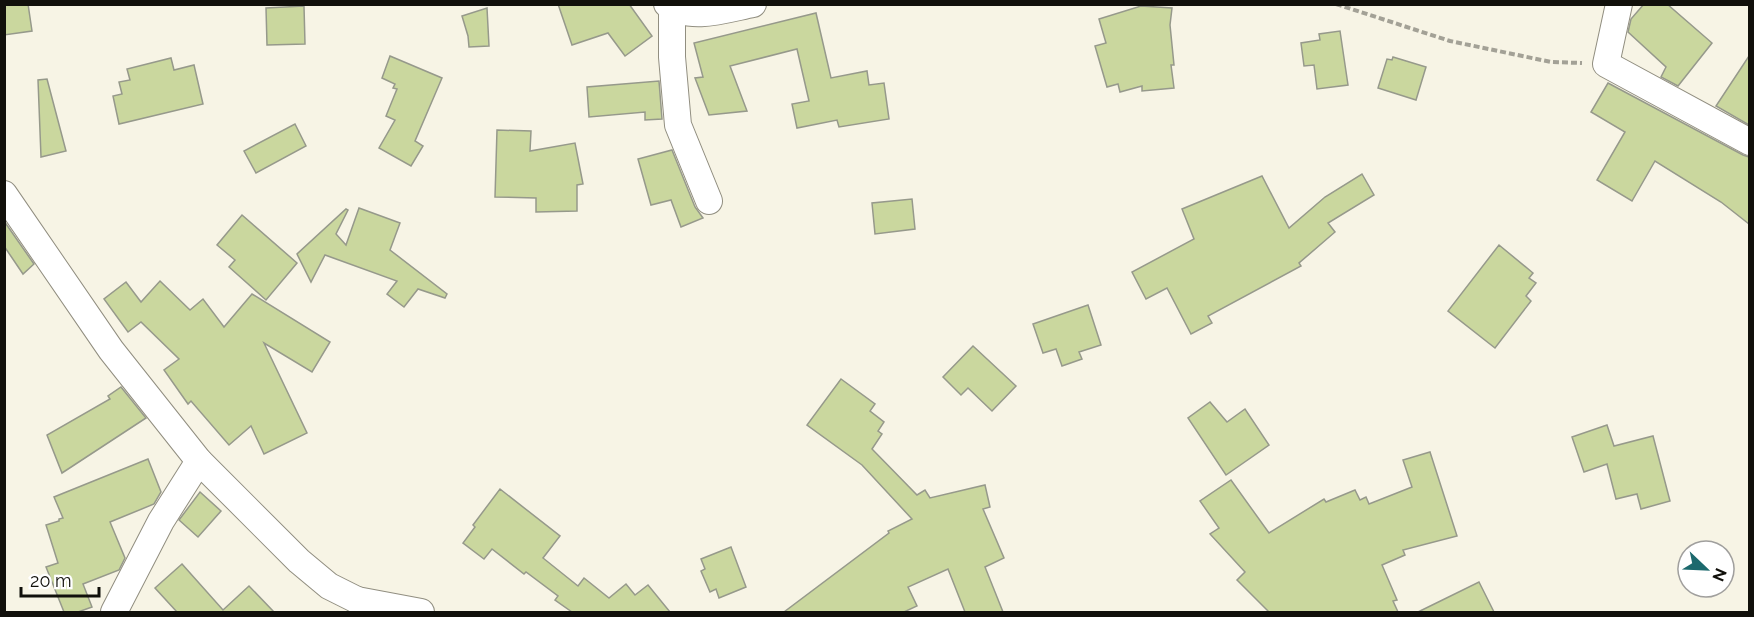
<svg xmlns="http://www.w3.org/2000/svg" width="1754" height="617" viewBox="0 0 1754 617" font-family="Raleway,sans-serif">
<rect width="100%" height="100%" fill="#f7f4e5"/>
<g fill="#cad79e" stroke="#96998b" stroke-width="1.5">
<path d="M4,4H28L32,31L4,35Z"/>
<path d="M558,4H629L652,36L625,56L608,33L572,45Z"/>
<path d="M1644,4H1667L1712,43L1678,86L1661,77L1666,67L1628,32L1631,19Z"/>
<path d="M304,6L305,44L267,45L266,8Z"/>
<path d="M1141,6L1172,8L1170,25L1174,65H1171L1174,88L1142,91V86L1120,92L1118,84L1107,87L1095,46L1106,43L1099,19Z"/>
<path d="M487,8L489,46L469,47L468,36L462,16Z"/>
<path d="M816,13L831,78L867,71L869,85L884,83L889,119L839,127L837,120L797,128L792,104L809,101L797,49L730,66L747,111L709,115L695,78L703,77L694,43Z"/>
<path d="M1340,31L1348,85L1317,89L1314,65L1304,66L1301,43L1320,40L1319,34Z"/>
<path d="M390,56L442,78L415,141L423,146L411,166L379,148L395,120L386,116L397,89L393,88L395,84L382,78Z"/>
<path d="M1749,56V125L1716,106Z"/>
<path d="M1393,57L1426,67L1416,100L1378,88L1387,59L1392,60Z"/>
<path d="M171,58L174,70L194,65L203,104L119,124L113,96L122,94L119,82L130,80L127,69Z"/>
<path d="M47,79L66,151L41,157L38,80Z"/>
<path d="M659,81L662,119L645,120V112L589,117L587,87Z"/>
<path d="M1608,83L1743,155L1749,157V224L1721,202L1655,161L1632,201L1597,180L1625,132L1591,112Z"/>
<path d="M295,124L306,146L256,173L244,151Z"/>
<path d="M497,130L531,131L530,151L575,143L583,184L577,185V211L536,212V198L495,197Z"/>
<path d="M672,150L695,207L703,218L681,227L671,200L651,205L638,159Z"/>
<path d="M1362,174L1374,195L1328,223L1335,232L1299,263L1301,266L1208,316L1212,323L1191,334L1167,288L1146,299L1132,272L1194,239L1182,209L1262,176L1289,228L1325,197Z"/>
<path d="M912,199L915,229L875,234L872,203Z"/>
<path d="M359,208L400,223L390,250L447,294L445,298L418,289L404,307L387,294L397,281L325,255L311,282L297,254L346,209L348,210L336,234L346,245Z"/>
<path d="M242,215L297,263L266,300L229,267L235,260L217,245Z"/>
<path d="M4,221L34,264L23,274L4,246Z"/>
<path d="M1499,245L1533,273L1529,278L1536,283L1526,296L1531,301L1495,348L1448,311Z"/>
<path d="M160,281L190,310L203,299L224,327L252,294L330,342L312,372L264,343L307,433L264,454L251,426L229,445L191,401L188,404L164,370L179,359L141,322L128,332L104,299L126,282L141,302Z"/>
<path d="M1088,305L1101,345L1079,352L1082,359L1062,366L1056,349L1043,353L1033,324Z"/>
<path d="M973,346L1016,386L992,411L968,388L961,395L943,377Z"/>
<path d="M841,379L875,404L870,411L884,422L878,431L882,434L872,449L917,495L925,490L930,498L985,485L990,507L983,509L1004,558L985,567L1003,612H965L948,569L908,587L917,606L904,612H784L889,533L888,531L912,519L862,465L807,425Z"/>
<path d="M121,387L146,418L62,473L47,435L110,399L108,396Z"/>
<path d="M1210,402L1227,422L1245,409L1269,445L1226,475L1188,418Z"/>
<path d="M1607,425L1614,446L1653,436L1670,501L1641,509L1637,494L1616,499L1607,464L1584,472L1572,437Z"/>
<path d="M1430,452L1457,536L1403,550L1405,555L1382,565L1397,600L1393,601L1398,612H1269L1237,580L1245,572L1210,534L1219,528L1200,501L1231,480L1269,533L1324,499L1326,502L1355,490L1360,500L1366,497L1369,504L1412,487L1403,460Z"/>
<path d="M148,459L161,492L154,504L110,522L125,558L119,570L83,584L92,607L78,612H64L46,567L58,563L46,525L59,521V519L63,518L54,497Z"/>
<path d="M500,489L560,536L543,558L578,586L584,578L609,598L626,584L635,595L648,585L670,612H572L555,600L558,596L526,572L524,574L492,549L484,559L463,543L475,527L473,525Z"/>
<path d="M200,492L221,511L198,537L179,520Z"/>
<path d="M731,547L746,587L719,598L716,589L710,592L701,571L705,569L701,559Z"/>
<path d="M182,564L223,610L249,586L274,612H177L155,588Z"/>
<path d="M1479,582L1494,612H1418Z"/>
</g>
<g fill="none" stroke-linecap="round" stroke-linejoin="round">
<g stroke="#918e80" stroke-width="28">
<g id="minor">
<path d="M667,4C690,22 727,9 753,4"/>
<path d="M1619,4L1606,64L1750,142"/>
<path d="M672,8V57L678,125L709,201"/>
<path d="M4,194L111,350L199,461L299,561L329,586L357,600L370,612"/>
<path d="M357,600L421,612"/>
<path d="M114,612L161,521L199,461"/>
</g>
</g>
<path stroke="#a3a196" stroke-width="4" stroke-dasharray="6 3" stroke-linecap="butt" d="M1336,4L1450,41L1551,62L1582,63"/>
<use href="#minor" stroke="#fff" stroke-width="26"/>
</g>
<rect width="1754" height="617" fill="none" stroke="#11100b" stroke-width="12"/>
<g transform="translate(1706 569) rotate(113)"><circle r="28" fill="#ffffff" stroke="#a09f9d" stroke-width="1.5"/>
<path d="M0-4.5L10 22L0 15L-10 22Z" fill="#1c696d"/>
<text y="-9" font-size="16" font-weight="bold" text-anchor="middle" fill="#11100b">N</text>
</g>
<path d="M21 587v9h78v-9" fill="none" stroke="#11100b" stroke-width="3"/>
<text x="30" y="587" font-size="18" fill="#11100b" stroke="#ffffff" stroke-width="4.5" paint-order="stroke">20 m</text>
</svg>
